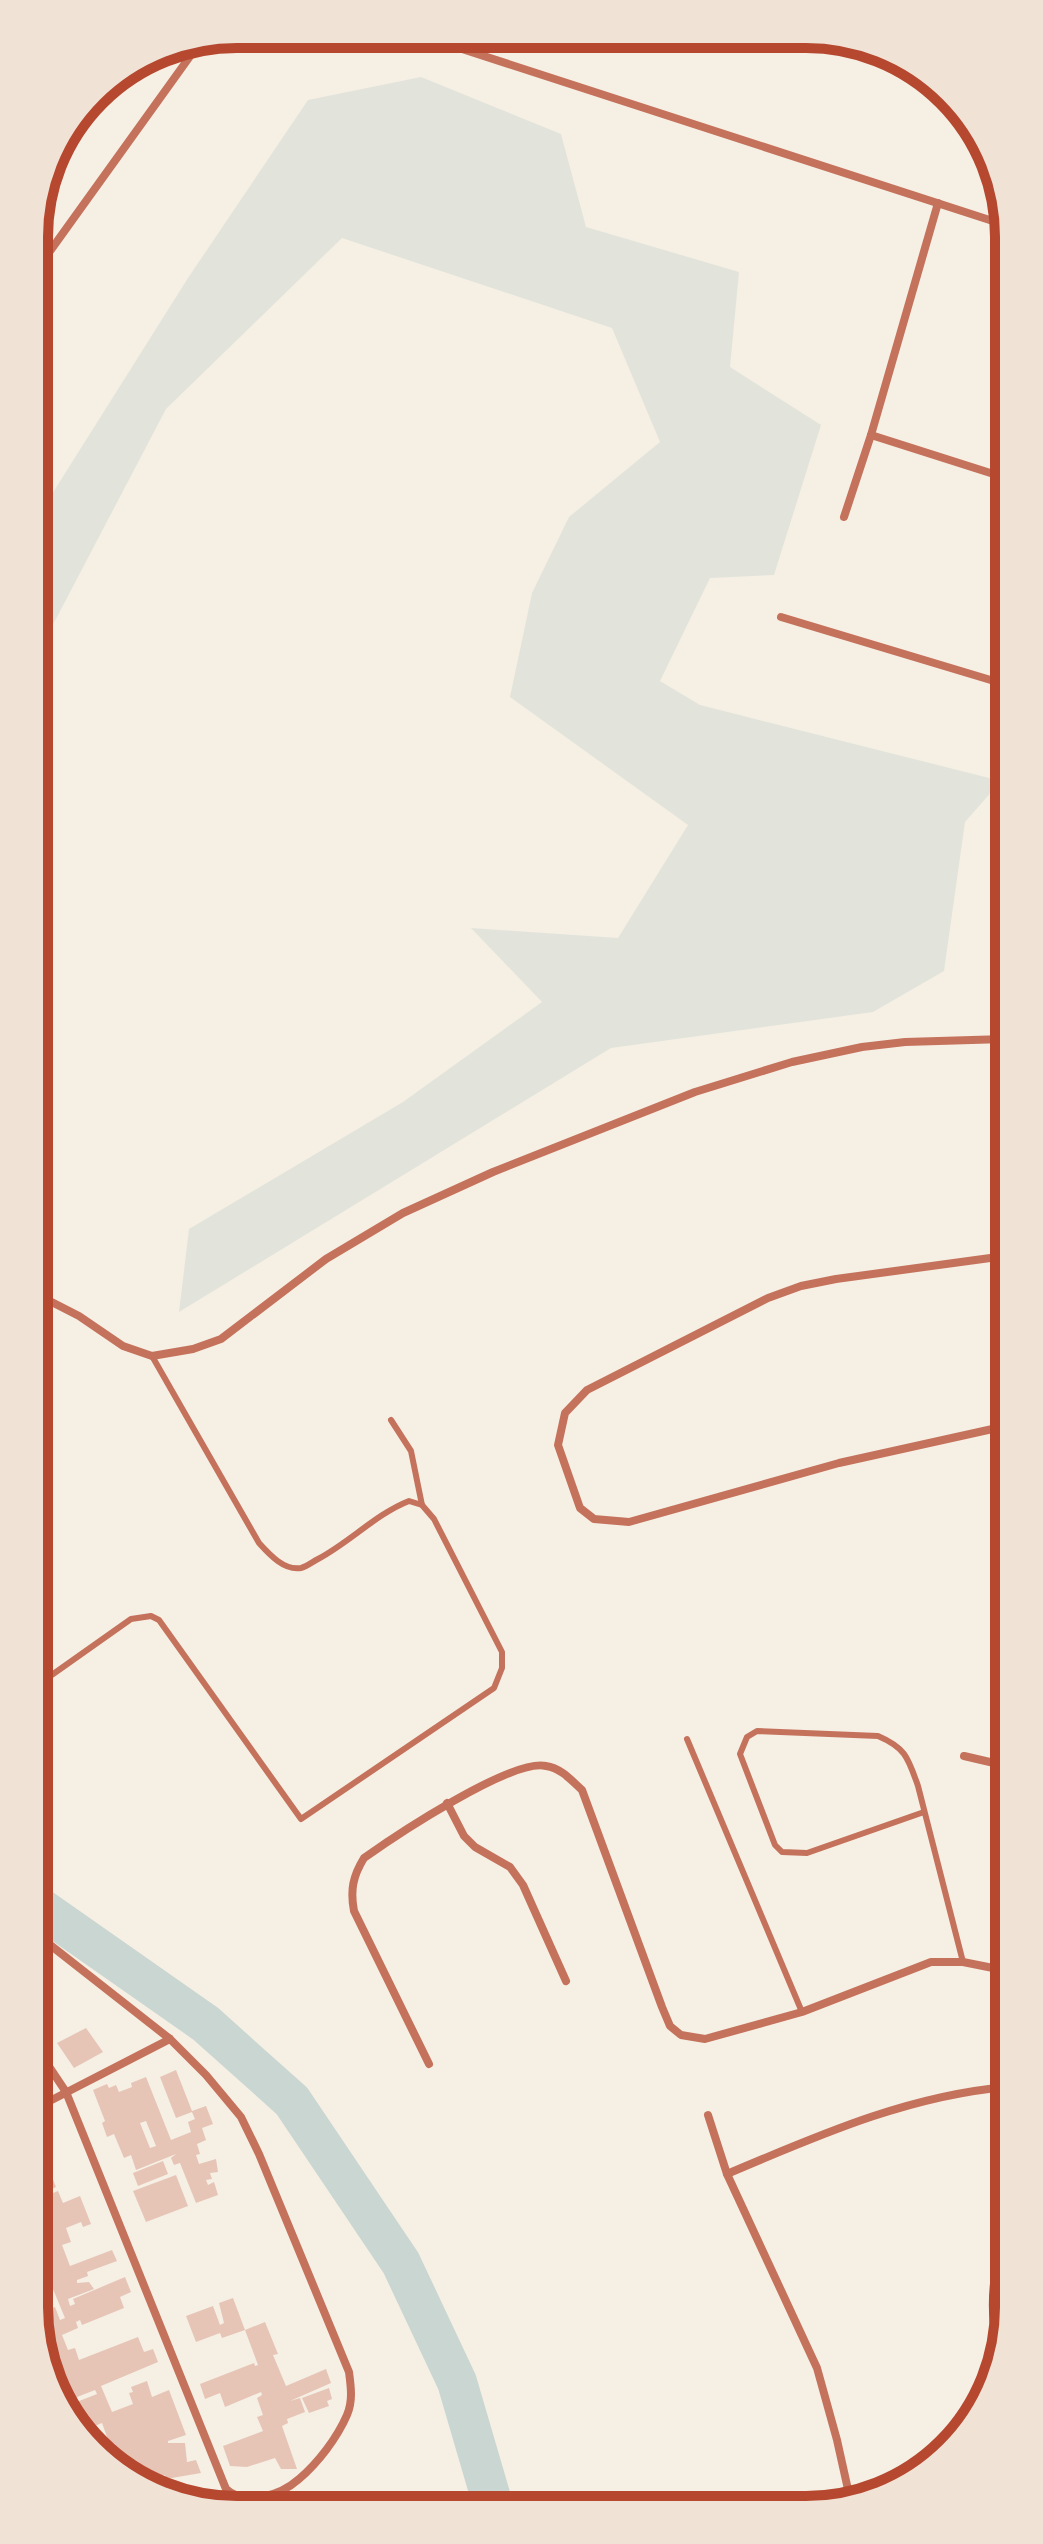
<svg xmlns="http://www.w3.org/2000/svg" width="1043" height="2544" viewBox="0 0 1043 2544" font-family="Manrope,sans-serif">
<rect width="100%" height="100%" fill="#f6efe4"/>
<path fill="#e2e4dc" d="M421,77L561,134L586,227L739,272L730,367L821,425L774,575L710,578L660,681L700,705L1001,781L965,822L944,971L873,1012L611,1048L179,1312L189,1229L403,1102L542,1002L471,928L618,938L688,825L510,697L532,593L569,517L660,442L612,328L342,238L166,409L36,657L35,521L188,278L308,100Z"/>
<g fill="none" stroke-linecap="round" stroke-linejoin="round">
<path stroke="#c9d6d2" stroke-width="40" d="M39,1907L206,2024L292,2101L401,2263L457,2382L493,2505"/>
</g>
<g fill="#e6c5b7" fill-rule="evenodd">
<path d="M86,2028L103,2052L74,2068L57,2043Z"/>
<path d="M176,2070L192,2111L206,2106L213,2124L202,2128L206,2140L197,2144L200,2154L196,2155L199,2164L216,2159L218,2172L210,2173L212,2179L206,2180L208,2185L214,2182L218,2195L196,2203L180,2163L174,2165L171,2158L176,2154L136,2170L131,2155L124,2158L114,2134L107,2137L102,2123L105,2121L93,2090L107,2084L109,2088L116,2085L119,2092L132,2087L131,2083L146,2077L171,2140L191,2132L188,2122L195,2119L192,2112L176,2118L160,2077ZM146,2121L156,2146L150,2148L140,2123Z"/>
<path d="M40,2147L56,2187L42,2193L43,2197L58,2191L63,2203L80,2196L91,2224L83,2227L81,2222L66,2228L71,2242L62,2245L70,2266L112,2250L117,2261L87,2272L88,2276L77,2280V2283L89,2282L94,2289L68,2299L70,2306L75,2304L73,2299L125,2277L131,2292L120,2297L124,2308L82,2325L80,2320L76,2322L78,2328L62,2335L68,2350L75,2348L79,2360L138,2337L144,2352L153,2349L158,2362L101,2386L112,2412L133,2404L129,2393L133,2392L131,2387L147,2381L152,2397L169,2390L186,2435L168,2441V2443H185L187,2462L196,2460L201,2473L166,2479L165,2475L158,2476L159,2482L150,2483L148,2479L103,2459L98,2451L100,2450V2445H110L102,2423L85,2430L69,2405L97,2394L95,2390L67,2401L41,2359V2313L55,2307L60,2320L65,2318L43,2265L41,2266Z"/>
<path d="M163,2161L168,2174L138,2186L133,2173Z"/>
<path d="M176,2175L188,2206L146,2222L133,2191Z"/>
<path d="M41,2276L52,2305L41,2310Z"/>
<path d="M233,2298L245,2330L222,2338L220,2333L196,2342L186,2316L213,2306L220,2325L224,2323L219,2303Z"/>
<path d="M265,2322L278,2354L273,2355L286,2386L326,2369L331,2383L290,2401L300,2398L305,2412L287,2419L288,2423L282,2426L297,2469H281L275,2458L247,2467L230,2466L223,2446L263,2431L257,2417L263,2415L257,2398L262,2395L261,2392L225,2407L220,2393L205,2399L200,2384L254,2363L255,2366L258,2365L245,2330Z"/>
<path d="M329,2388L332,2399L327,2401L329,2406L309,2413L302,2398Z"/>
</g>
<g fill="none" stroke-linecap="round" stroke-linejoin="round">
<g stroke="#c5725c" stroke-width="6">
<path d="M391,1420L411,1451L422,1505"/>
<path d="M39,1684L131,1619L151,1616L159,1620L301,1819L494,1688L502,1668V1652L434,1519L422,1505L409,1501C376,1514 350,1542 318,1559C314,1561 306,1567 301,1568C284,1571 269,1554 259,1543L152,1356"/>
<path d="M687,1739L802,2012"/>
<path d="M924,1812L807,1853L782,1852L775,1845L740,1754L747,1737L757,1731L878,1736C906,1748 908,1758 918,1786L963,1962"/>
</g>
<g stroke="#c5725c" stroke-width="8">
<path d="M419,35L1002,224"/>
<path d="M35,272L201,41"/>
<path d="M871,435L1003,477"/>
<path d="M844,517L871,435L938,203"/>
<path d="M781,617L1004,684"/>
<path d="M1005,1256L836,1279L801,1286L768,1298L587,1390L565,1413L558,1445L580,1508L594,1519L629,1522L839,1463L1006,1426"/>
<path d="M38,1295L79,1316L123,1346L152,1356L193,1349L221,1339L326,1259L403,1213L493,1172L695,1092L792,1062L862,1047L905,1042L1005,1039"/>
<path d="M964,1756L1007,1766"/>
<path d="M447,1803L464,1836L475,1847L510,1867L523,1885L566,1981"/>
<path d="M40,1937L170,2039L206,2075L241,2117L259,2154L349,2372C351,2387 353,2401 347,2415C337,2438 318,2463 299,2479C281,2495 245,2507 226,2489L66,2092L40,2053"/>
<path d="M429,2064L354,1911C350,1890 353,1876 364,1858C395,1836 512,1758 546,1766C561,1768 572,1781 582,1790L662,2007L670,2026L681,2035L705,2039L802,2012L931,1962H963L1008,1971"/>
<path d="M40,2106L170,2039"/>
<path d="M708,2115L727,2174L817,2368L837,2440L851,2503"/>
<path d="M727,2174C817,2136 909,2095 1008,2087"/>
</g>
<path stroke="#b5482f" stroke-width="16" d="M1001,2341C992,2304 999,2268 1008,2232"/>
</g>
<path d="M0 0H1043V2544H0ZM237 48H806A189 189 0 0 1 995 237V2307A189 189 0 0 1 806 2496H237A189 189 0 0 1 48 2307V237A189 189 0 0 1 237 48Z" fill="#f1e2d6" fill-rule="evenodd"/>
<path fill="none" stroke="#b5482f" stroke-width="10" d="M237 48H806A189 189 0 0 1 995 237V2307A189 189 0 0 1 806 2496H237A189 189 0 0 1 48 2307V237A189 189 0 0 1 237 48Z"/>
</svg>
